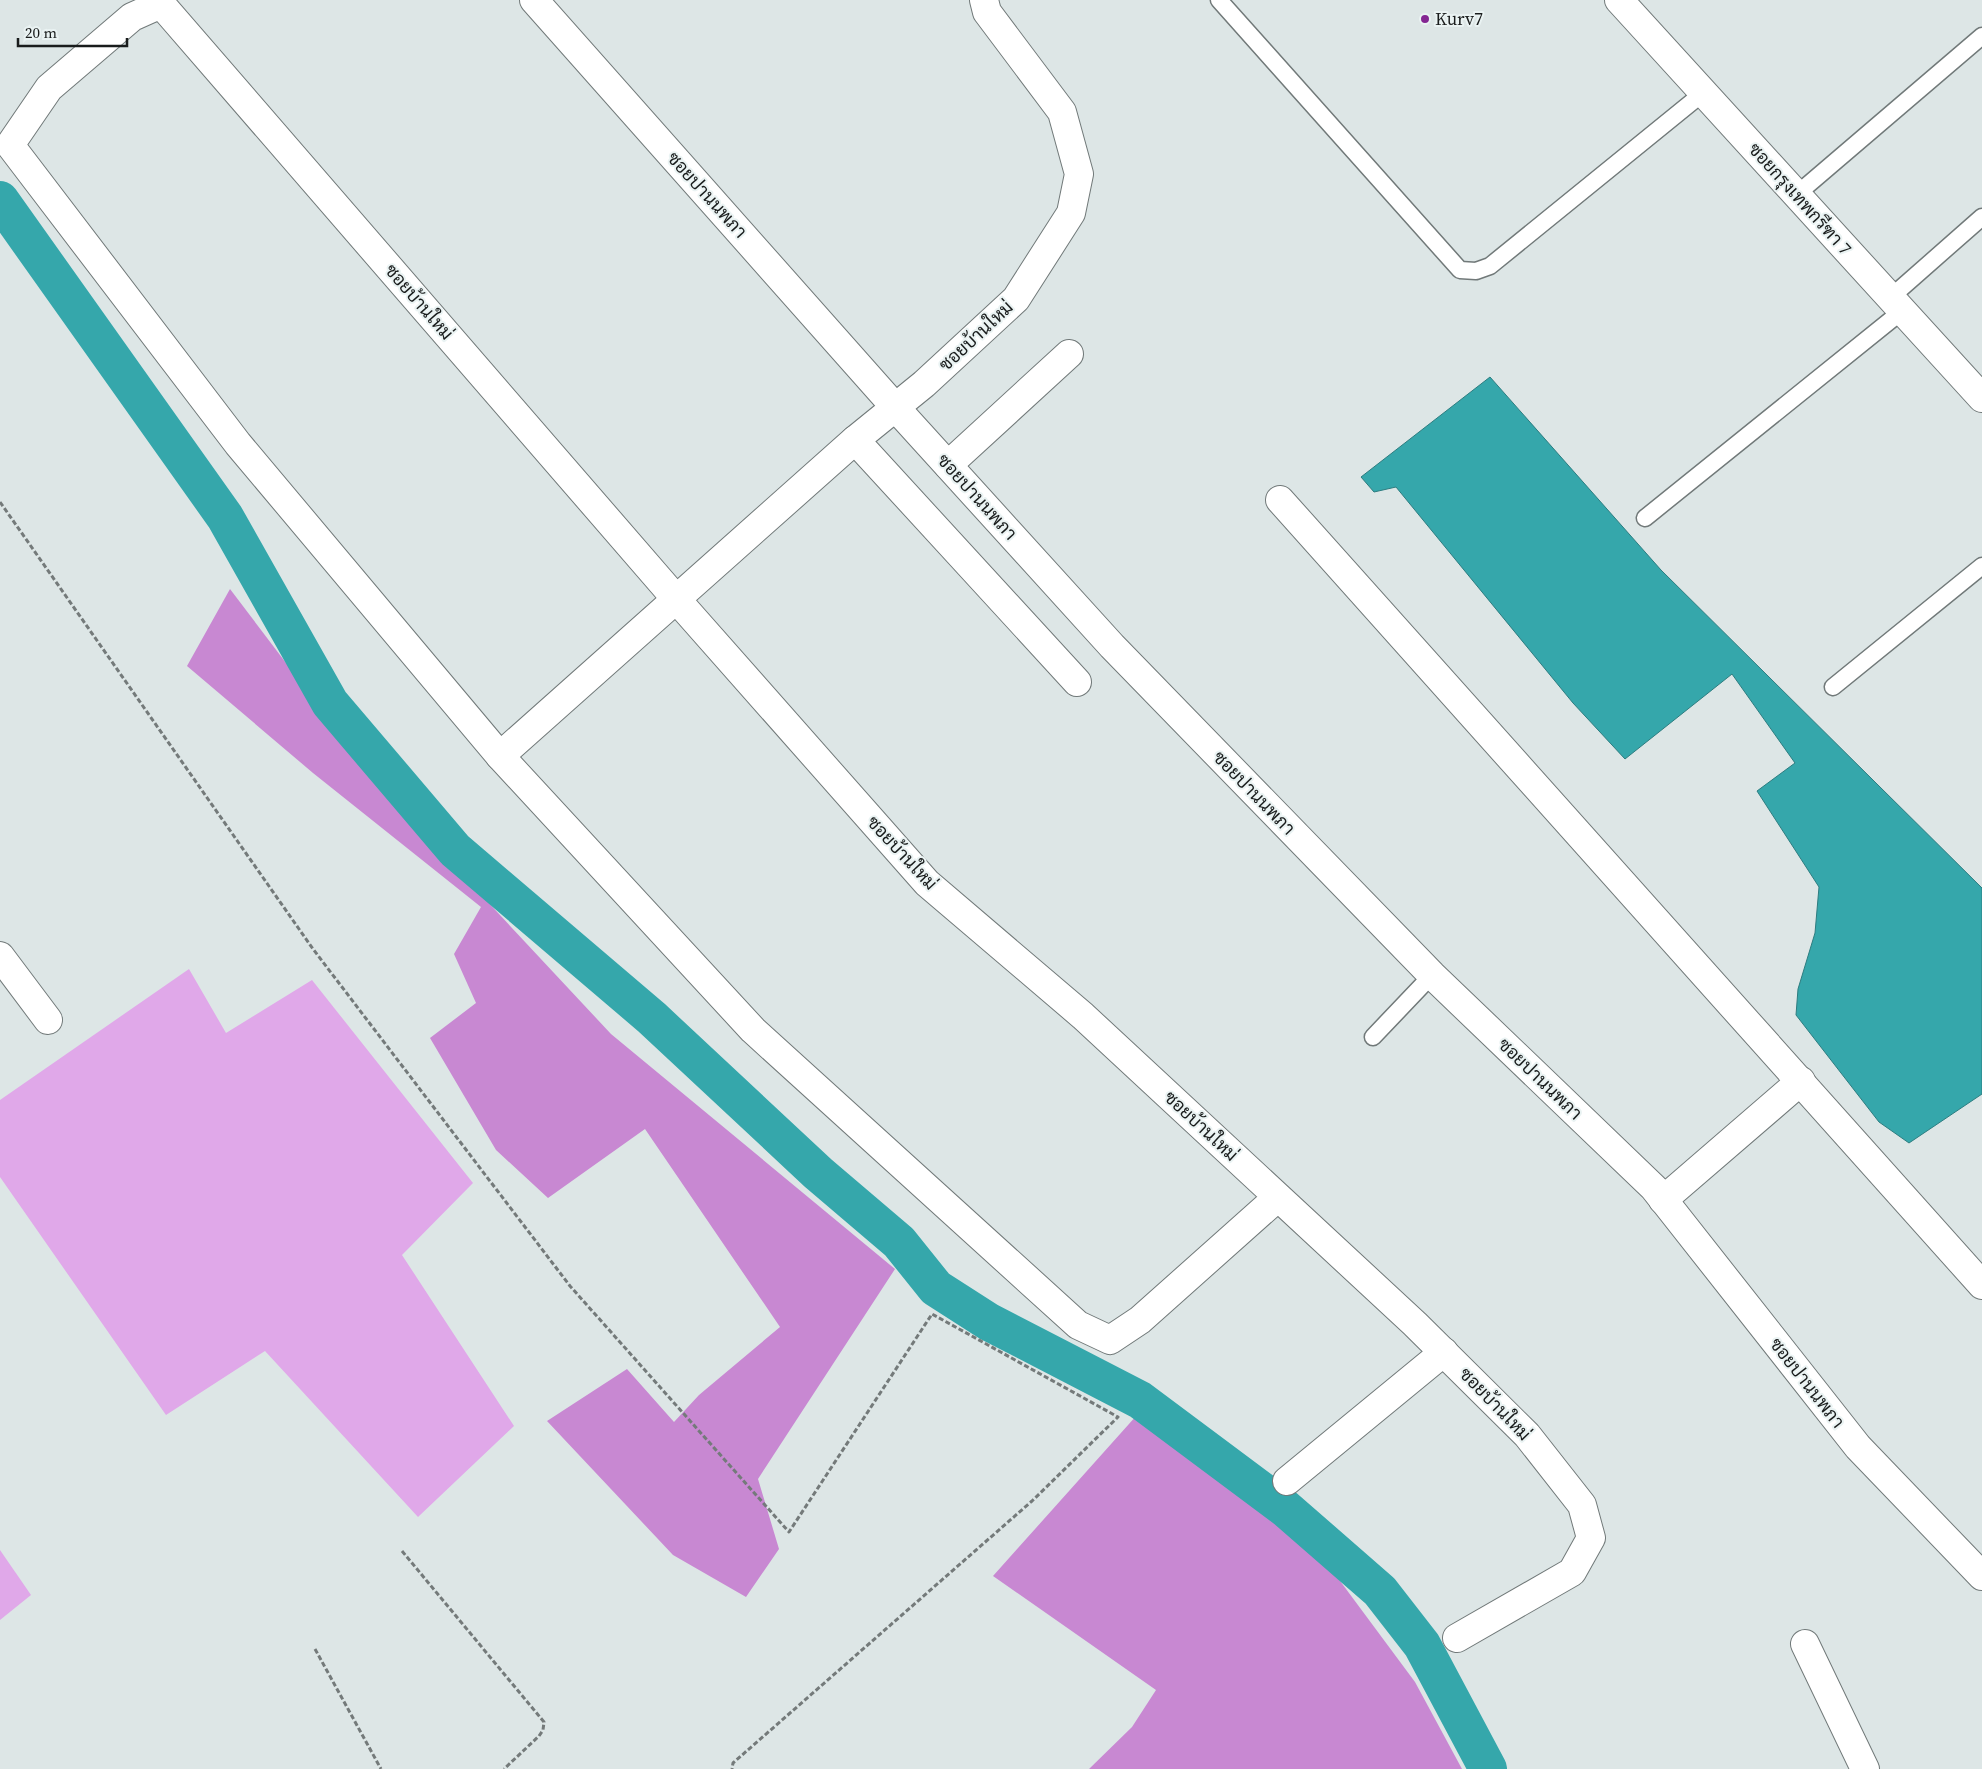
<svg xmlns="http://www.w3.org/2000/svg" width="1982" height="1769" viewBox="0 0 1982 1769" font-family="'Source Serif 4',Sarabun,serif">
<rect width="100%" height="100%" fill="#dde6e6"/>
<g fill="#e0a8e9">
<path d="M189,969L226,1033L312,980L473,1183L402,1255L514,1426L418,1517L265,1351L166,1415L0,1177V1100Z"/>
<path d="M0,1550L31,1595L0,1620Z"/>
</g>
<g fill="#c888d2">
<path d="M230,589L308,692L471,884L611,1034L895,1269L758,1479L779,1549L746,1597L673,1555L547,1421L627,1369L674,1422L699,1395L780,1327L645,1129L548,1198L496,1150L430,1038L476,1003L454,954L481,907L313,773L187,666Z"/>
<path d="M1137,1415L1326,1562L1415,1682L1462,1769H1089L1132,1727L1156,1690L993,1576Z"/>
</g>
<path fill="#35a7ab" stroke="#2d7d80" d="M1490,377L1661,570L1982,888V1094L1909,1143L1879,1122L1796,1015L1798,989L1815,933L1819,887L1757,791L1795,763L1732,674L1625,759L1573,703L1396,487L1374,492L1361,477Z"/>
<g fill="none" stroke-linecap="round" stroke-linejoin="round">
<path stroke="#35a7ab" stroke-width="38" d="M0,200L225,517L330,703L455,850L652,1018L818,1173L899,1242L936,1288L989,1322L1140,1400L1286,1509L1380,1591L1422,1645L1488,1769"/>
<g stroke="#717979" stroke-width="19">
<g id="service">
<path d="M1219,0L1460,270L1476,271L1490,266L1703,93"/>
<path d="M1796,195L1982,36"/>
<path d="M1890,298L1982,217"/>
<path d="M1645,518L1902,311"/>
<path d="M1833,687L1982,566"/>
<path d="M1373,1037L1432,975"/>
</g>
</g>
<g stroke="#717979" stroke-width="30">
<g id="minor">
<path d="M534,0L895,407L1112,646L1432,975L1654,1188L1858,1447L1982,1576"/>
<path d="M1619,0L1982,398"/>
<path d="M855,440L1077,682"/>
<path d="M948,465L1069,354"/>
<path d="M1280,500L1982,1285"/>
<path d="M500,756L855,440L924,384L1016,299L1071,213L1079,174L1062,112L987,12L984,0"/>
<path d="M0,956L48,1020"/>
<path d="M1278,1197L1140,1320L1110,1340L1078,1325L753,1030L500,756L238,444L10,145L49,88L132,17L161,4L677,600L927,883L1083,1016L1415,1324L1527,1435L1582,1505L1591,1538L1572,1572L1457,1638"/>
<path d="M1663,1200L1801,1081"/>
<path d="M1287,1481L1444,1352"/>
<path d="M1805,1644L1865,1769"/>
</g>
</g>
<g stroke="#747a7a" stroke-width="3" stroke-dasharray="5 2.5" stroke-linecap="butt">
<path d="M0,502L313,949L570,1286L789,1532L932,1314L1118,1417L1032,1501L733,1763L732,1769"/>
<path d="M402,1551L544,1722L543,1730L539,1736L504,1769"/>
<path d="M315,1649L381,1769"/>
</g>
<use href="#service" stroke="#fff" stroke-width="16"/>
<use href="#minor" stroke="#fff" stroke-width="28"/>
</g>
<circle fill="#842692" stroke="#eaf3f3" stroke-width="2" cx="1425" cy="19" r="5"/>
<g text-anchor="middle" stroke-width="4" stroke-linejoin="round" paint-order="stroke">
<g font-size="18" fill="#191c1c" stroke="#eaf3f3" text-anchor="start">
<text x="1435" y="25">Kurv7</text>
</g>
<g font-size="18" fill="#191c1c" stroke="#eaf3f3">
<text transform="translate(707 195) rotate(48)" y="6">ซอยปานนพภา</text>
<text transform="translate(1800 199) rotate(48)" y="6">ซอยกรุงเทพกรีฑา 7</text>
<text transform="translate(419 302) rotate(49)" y="6">ซอยบ้านใหม่</text>
<text transform="translate(976 336) rotate(-43)" y="6">ซอยบ้านใหม่</text>
<text transform="translate(977 497) rotate(48)" y="6">ซอยปานนพภา</text>
<text transform="translate(1254 793) rotate(46)" y="6">ซอยปานนพภา</text>
<text transform="translate(902 853) rotate(47)" y="6">ซอยบ้านใหม่</text>
<text transform="translate(1540 1079) rotate(44)" y="6">ซอยปานนพภา</text>
<text transform="translate(1201 1126) rotate(43)" y="6">ซอยบ้านใหม่</text>
<text transform="translate(1807 1383) rotate(52)" y="6">ซอยปานนพภา</text>
<text transform="translate(1495 1404) rotate(46)" y="6">ซอยบ้านใหม่</text>
</g>
</g>
<path d="M18 38v8h109v-8" fill="none" stroke="#191c1c" stroke-width="2.5"/>
<text x="25" y="38" font-size="15" fill="#191c1c" stroke="#eaf3f3" stroke-width="4" paint-order="stroke">20 m</text>
</svg>
